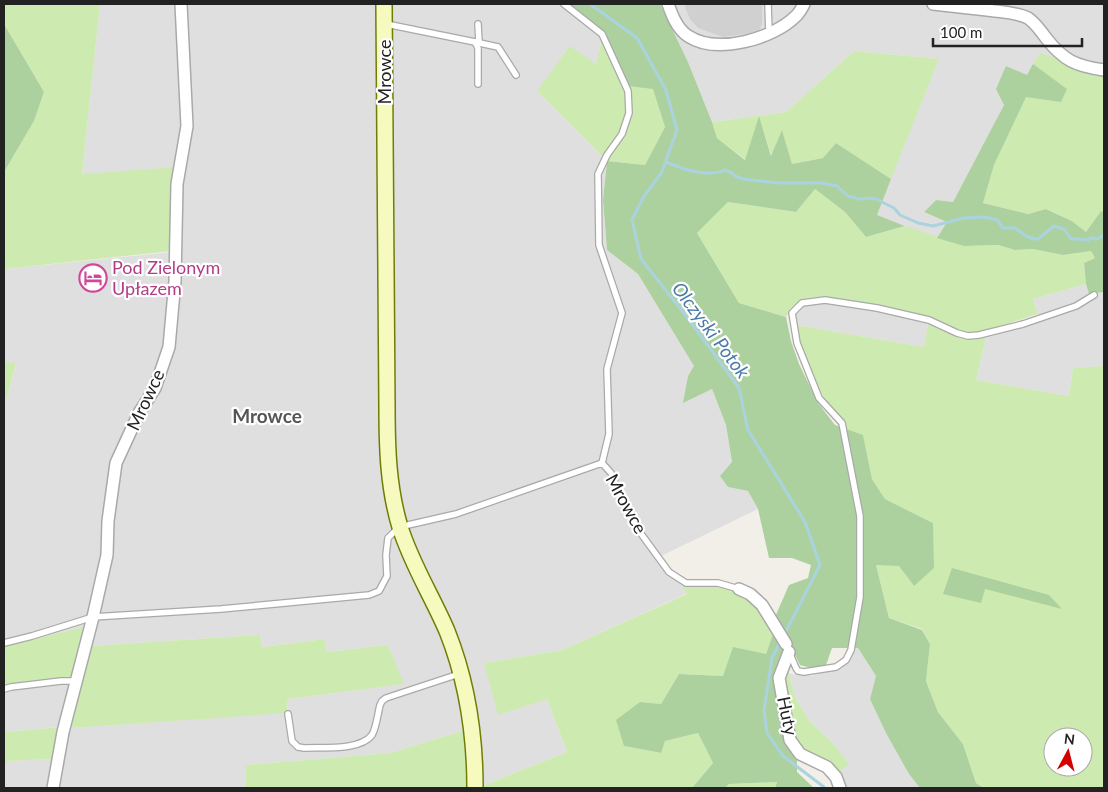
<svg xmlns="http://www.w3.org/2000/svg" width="1108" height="792" viewBox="0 0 1108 792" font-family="Lato,sans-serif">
<rect width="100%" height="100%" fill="#f2efe9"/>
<g fill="#e0dfdf">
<path d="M100,4H565L603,34L596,64L537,91L607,161L603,200L607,250L638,274L695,366L688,376L684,402L712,389L726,425L732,462L728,487L748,491L758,509L661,556L688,593L562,650L485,663L547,699L567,752L477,788L465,730L390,753L245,765L246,788H4V765L8,761L54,759L59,727L4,732V686L83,677L71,728L287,712L288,699L403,684L388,645L327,652L323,639L262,647L260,635L90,646H80L83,627L4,646V409L16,364L4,362V269L172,252L82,174Z"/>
<path d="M660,4H1104V73L1027,75L1004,105L953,202L936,200L924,212L947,222L937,238L876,215L939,59L854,51L786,112L712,122L688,62Z"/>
<path d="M1086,284L1089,294L1104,292V366L1073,368L1069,396L976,380L986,338L1040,321L1033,299Z"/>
<path d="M809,303H823L879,311L928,324L924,347L796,325V315L800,308Z"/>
<path d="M854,648H858L876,676L909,774L920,788H843L838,773L848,764L831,741L809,721L794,695L789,673L796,675L811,676L843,667L850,659Z"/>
</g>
<path fill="#d0d0d0" d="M686,4H762V24L758,32L723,37L698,28L690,19L685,7Z"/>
<g fill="#cdebb0" fill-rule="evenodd">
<path d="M4,4H100L82,174L177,167L172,251L4,269V172L34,121L44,92L4,24Z"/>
<path d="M603,34L653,88L665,127L645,165L607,161L537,91L570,46L596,64Z"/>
<path d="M854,51L939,59L891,179L836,143L823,158L792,164L782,131L772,157L759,117L746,160L717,138L712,122L786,112Z"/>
<path d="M1040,53L1104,73V212L1101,211L1086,232L1072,221L1047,209L1028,214L983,203L994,165L1026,96L1060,101L1066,89L1033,64Z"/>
<path d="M815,189L845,212L866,237L906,226L964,246L998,245L1015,250L1033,249L1063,255L1091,251L1095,258L1084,263L1086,284L1033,299L1038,314L981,332H964L937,321L913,313L866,304L815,297L801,299L791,308L786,317L739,303L697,233L728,202L796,212Z"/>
<path d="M928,324L955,336L968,340L986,338L976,380L1069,396L1073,368L1104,366V788H985L976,783L963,744L938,712L926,681L930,644L922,629L889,618L876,565H899L914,586L933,523L885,499L872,479L863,436L846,429L823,396L804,358L796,325L924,347ZM1053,737H1083V767H1053Z"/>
<path d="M4,362L16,363L4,409Z"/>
<path d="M682,585C708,586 743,583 761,607C766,615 770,623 774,631L766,654L723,676L679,674L661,704L640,702L624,746L660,753L665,741L698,733L713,763L692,788H477L567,752L547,699L498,715L484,663L562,650L687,594Z"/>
<path d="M83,627L80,646H90L260,635L262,647L324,639L327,652L388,645L404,684L288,699L287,713L71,728L83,677L4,686V646Z"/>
<path d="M784,671L789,673L794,695L809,721L831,741L849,764L838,773L808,754L794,741L782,683Z"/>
<path d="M60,727L54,759L8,761L4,765V732Z"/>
<path d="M465,730L472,788H246L245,765L390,753Z"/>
<path d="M777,782L775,788H725L729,784Z"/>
</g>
<g fill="#add19e">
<path d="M565,4H660L688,62L712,122L717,138L745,160L759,116L771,156L782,130L792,164L823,158L836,143L891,179L877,215L905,226L866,237L845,212L815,189L796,212L728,202L697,233L739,303L786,317L791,341L799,364L818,403L835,425L863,435L872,479L885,499L933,523L934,568L914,586L899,566L876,565L889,618L922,630L930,644L926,681L938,712L963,744L976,783L984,788H920L909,774L886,733L870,699L876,676L858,648H832L826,665L811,668L800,665L794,653L787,635L775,617L789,585L808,578L811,565L792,558H769L758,509L748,491L728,487L720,476L732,462L726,425L712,389L683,403L688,376L694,366L638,274L607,250L603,200L607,161L645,165L665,127L653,89L628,86L603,34Z"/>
<path d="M4,24L44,92L34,121L4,172Z"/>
<path d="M1033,64L1067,89L1061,102L1026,97L994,165L983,203L1028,214L1046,209L1072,221L1086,232L1101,211L1104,212V292L1089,294L1086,284L1084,263L1095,258L1091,251L1063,255L1033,249L1015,250L998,245L964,246L937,238L947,222L924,212L936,200L953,202L1004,105L996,89L1006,66L1027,75Z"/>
<path d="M952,568L1049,595L1062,609L985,589L981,603L943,594Z"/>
<path d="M774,631L786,651L777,679L797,755V772L814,788H775L777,782L729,784L725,788H692L713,763L698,733L665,741L661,753L624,746L616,720L640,702L661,704L679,674L723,676L733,647L766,654Z"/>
</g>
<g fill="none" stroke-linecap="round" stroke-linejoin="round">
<g stroke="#aad3df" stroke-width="3">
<path d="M590,4L637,38L666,90L677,130L662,172L644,196L632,220L641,259L687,317L739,388L748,430L805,522L820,565L784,635"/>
<path d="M666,162C683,169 707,178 725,170L732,173L735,176L743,179L778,183H821L837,186L848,196L859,199L874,198L894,208L900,215L918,223L933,226L964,218L985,217L997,220L1003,228H1015L1026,236L1034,239H1038L1054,226L1064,229L1071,239H1079L1087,240L1092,238L1097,239L1104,235"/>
<path d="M781,640L772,658L764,711L767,733L783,756L824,787V788"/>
</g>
<g stroke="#a9a9a9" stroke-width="8">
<g id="lane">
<path d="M564,4L602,34L628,91L629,113L622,134L607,155L598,174L599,245L622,313L607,369L609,434L602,463"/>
<path d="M768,4L769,33"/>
<path d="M478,24L479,43"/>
<path d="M385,25H391L475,42L478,48V84"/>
<path d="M475,42L498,47L516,75"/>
<path d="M4,643L32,636L93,617L221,609L369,595L379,591L387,576L386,555L388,538L396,530L408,525L456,514L602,463L611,473L624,504L639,531L669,572L686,583H718L739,589"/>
<path d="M790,654L796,668L798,671L804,672L836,667L846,660L851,650L860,597V516L842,423L819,398L797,343L792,313L802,303L825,300L877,308L929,320L957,333L968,336L979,335L1023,324L1076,306L1094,295"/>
<path d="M4,689L11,687L61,681H76"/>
<path d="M288,714L292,741L298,747L304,748C322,747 360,751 372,735C376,729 378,713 380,705L382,701L386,698L459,674"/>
</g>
</g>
<g stroke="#a9a9a9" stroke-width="14">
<g id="street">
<path d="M668,4C672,15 677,29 688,36C717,55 773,39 796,16C799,13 802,8 804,4"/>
<path d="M933,4C951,6 969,8 987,10C1000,12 1016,12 1028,18C1035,23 1041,31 1046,38C1064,61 1076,66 1104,70"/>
<path d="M739,589L750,594L762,605L786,644"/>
<path d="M789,652L779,678L790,740L800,754L827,767L836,777L840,788"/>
<path d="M53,788L63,732L93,617L107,555L108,521L116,463L139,413L155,388L169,347L175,281L177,184L187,126L181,4"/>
</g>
</g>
<g stroke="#707d05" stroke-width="18">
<path id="secondary" d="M384,4L387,406C387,447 388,487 400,527C411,563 432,596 447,631C467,681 475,735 475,788"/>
</g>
<use href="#lane" stroke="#fff" stroke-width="5.5"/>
<use href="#street" stroke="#fff" stroke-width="11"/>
<use href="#secondary" stroke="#f7fabf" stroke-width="15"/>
</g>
<defs>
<g id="hotel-ring" transform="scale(1.4375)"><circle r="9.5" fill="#fff" stroke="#d1479c" stroke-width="1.5"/><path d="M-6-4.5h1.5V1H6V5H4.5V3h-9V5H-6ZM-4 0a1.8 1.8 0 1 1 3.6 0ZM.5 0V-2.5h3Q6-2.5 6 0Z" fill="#d1479c"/></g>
</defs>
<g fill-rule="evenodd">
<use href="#hotel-ring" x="93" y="278"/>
</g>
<g text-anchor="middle" stroke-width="4.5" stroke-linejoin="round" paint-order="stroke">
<g font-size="18" fill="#222" stroke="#fff">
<text transform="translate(385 72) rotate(-90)" y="6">Mrowce</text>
<text transform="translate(146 400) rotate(-65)" y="6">Mrowce</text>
<text transform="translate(626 504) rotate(61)" y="6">Mrowce</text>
<text transform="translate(787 716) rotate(78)" y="6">Huty</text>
</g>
<g font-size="18" fill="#b23c85" stroke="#fff" text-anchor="start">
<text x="112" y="274">Pod Zielonym<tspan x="112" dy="21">Upłazem</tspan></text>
</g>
<g font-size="19" font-style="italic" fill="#4a7aab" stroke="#fff">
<text transform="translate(711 330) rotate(53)" y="7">Olczyski Potok</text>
</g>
<g font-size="19" font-weight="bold" fill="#555" stroke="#fff">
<text x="267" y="423">Mrowce</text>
</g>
</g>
<rect width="1108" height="792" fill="none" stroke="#222222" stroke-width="10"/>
<g transform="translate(1068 752) rotate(7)"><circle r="24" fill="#ffffff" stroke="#a7a7a7"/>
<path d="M0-4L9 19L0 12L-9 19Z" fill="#d40000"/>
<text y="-8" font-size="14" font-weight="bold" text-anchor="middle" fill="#222222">N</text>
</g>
<path d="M933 38v8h149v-8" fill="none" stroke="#222222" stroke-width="2.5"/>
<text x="940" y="38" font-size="15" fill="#222222" stroke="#ffffff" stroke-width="4" paint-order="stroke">100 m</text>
</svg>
